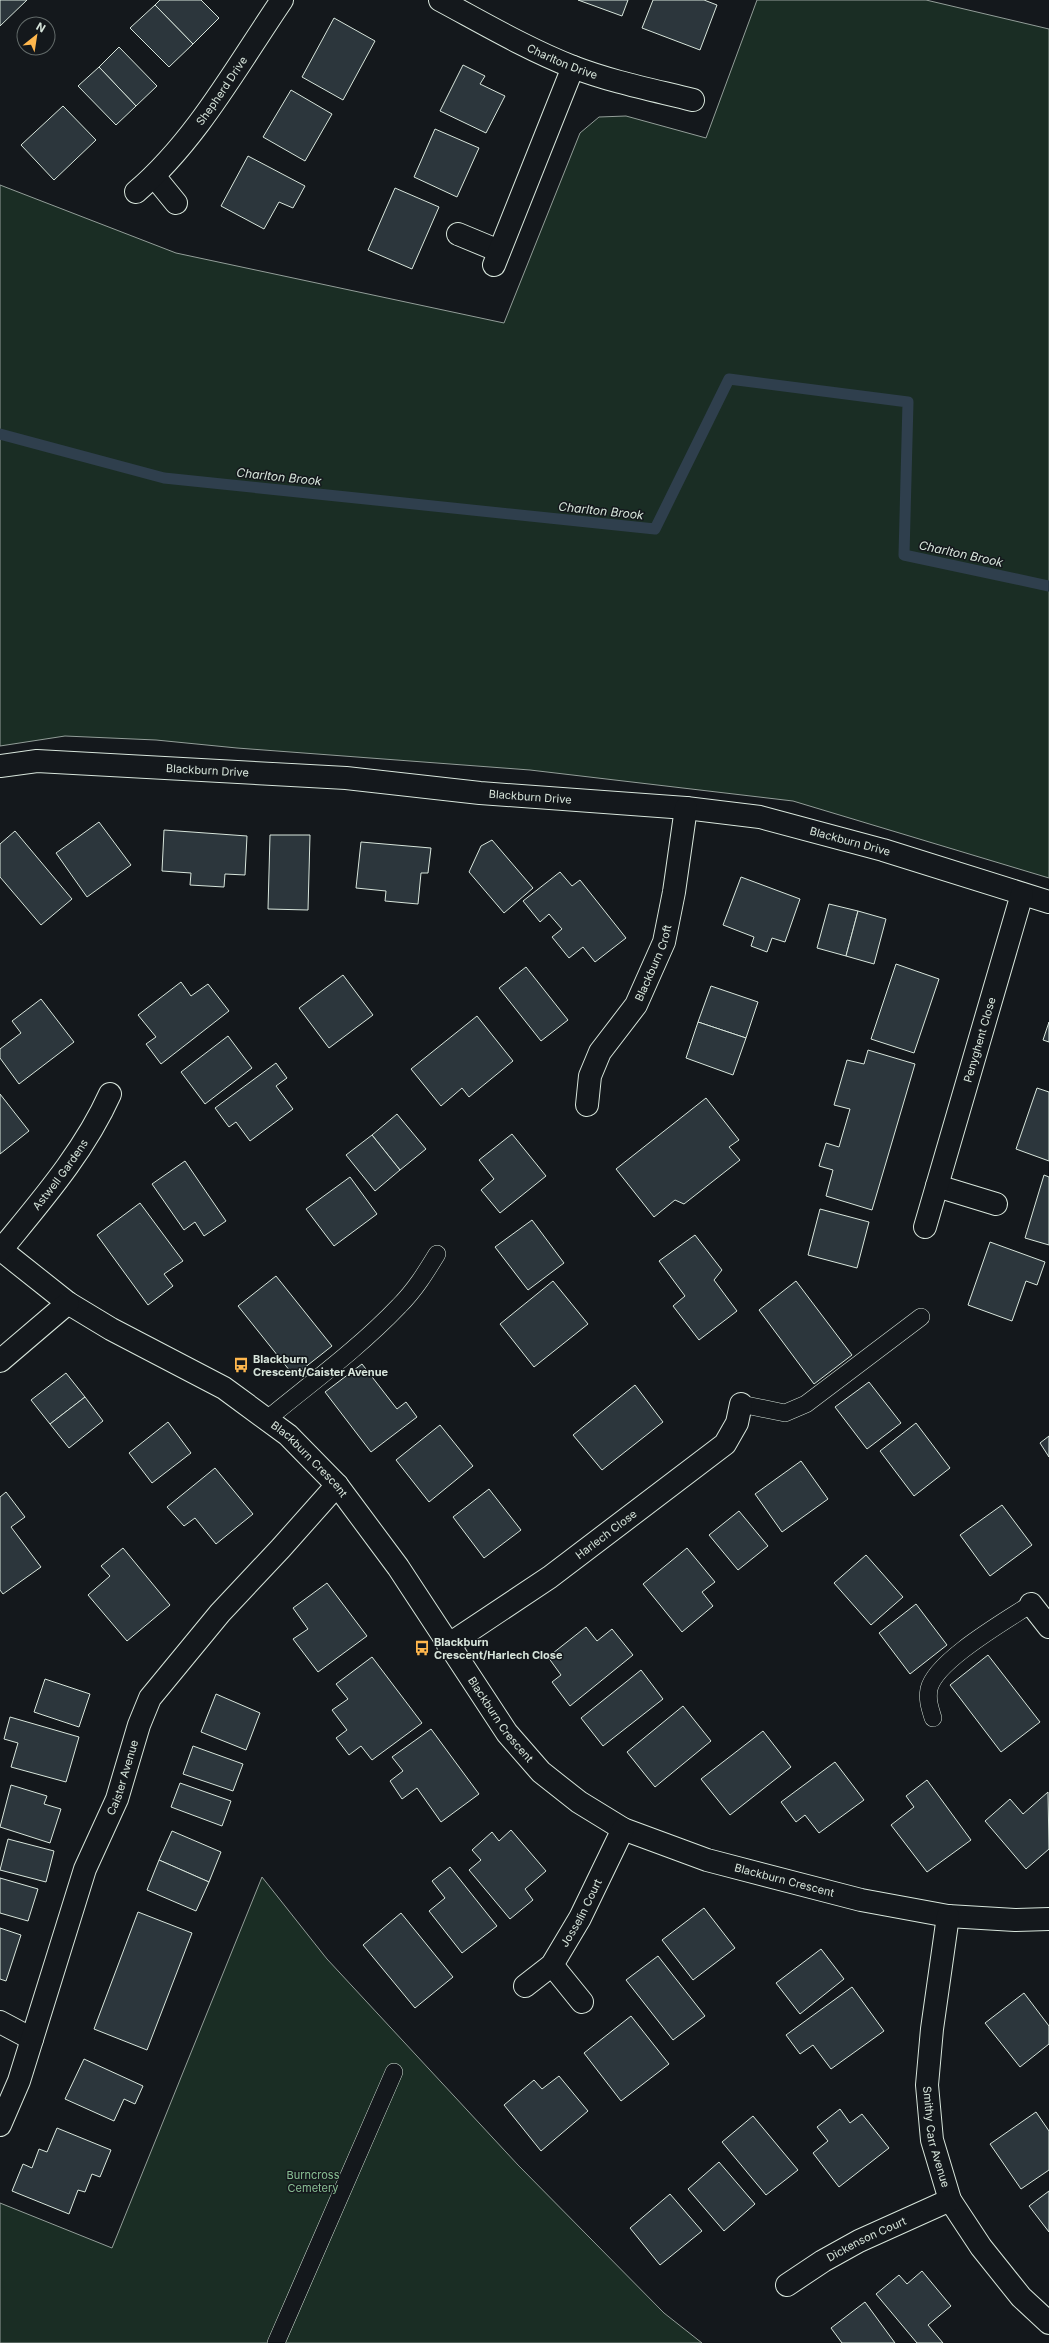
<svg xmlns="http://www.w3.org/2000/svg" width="1049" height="2343" viewBox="0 0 1049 2343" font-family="Inter,sans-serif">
<rect width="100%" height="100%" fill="#14181c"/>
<g fill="#1a2d24" stroke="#939e99">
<path d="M757,0H926L1049,29V878L793,801L530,770L237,748L156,740L65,736L0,746V185L176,253L504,323L580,133L599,117L626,116L706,138Z"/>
<path d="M262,1877L327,1959L518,2165L664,2313L702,2343H0V2203L112,2248Z"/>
</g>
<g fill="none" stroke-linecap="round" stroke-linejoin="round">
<path stroke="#2f3f4d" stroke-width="11" d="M0,434L164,478L655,529L729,379L908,402L904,555L1049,586"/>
</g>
<g fill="#2c363c" stroke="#d8e6dc">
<path d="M0,0H27L0,26Z"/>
<path d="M160,0H201L219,18L193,44L155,5Z"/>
<path d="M578,0H628L622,16Z"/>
<path d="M653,0H704L717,5L700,50L642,28Z"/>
<path d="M155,5L193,44L169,67L130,28Z"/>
<path d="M334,18L375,41L343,100L302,77Z"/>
<path d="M119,47L157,86L136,106L99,67Z"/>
<path d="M463,65L485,76L480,84L505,96L486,133L440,111Z"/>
<path d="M99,67L136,106L116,125L78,86Z"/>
<path d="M291,90L332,114L305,161L263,137Z"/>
<path d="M63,106L96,140L54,180L21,145Z"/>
<path d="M435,129L479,148L457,197L414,177Z"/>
<path d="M248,156L305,186L293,208L279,202L264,229L221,206Z"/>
<path d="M395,188L439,207L412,269L368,250Z"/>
<path d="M99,822L131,865L87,897L56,853Z"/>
<path d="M164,830L247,836L245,875L225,874L224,887L190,885L191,873L162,871Z"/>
<path d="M15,831L72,899L41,925L0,877V844Z"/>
<path d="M270,835H310L308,910L268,909Z"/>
<path d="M492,840L533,888L504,913L469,872L481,846Z"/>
<path d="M361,842L431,848L428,873H421L418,904L385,901L386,891L356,888Z"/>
<path d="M560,872L572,886L580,880L626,938L595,962L583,947L569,958L552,937L562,929L549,914L540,922L523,901Z"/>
<path d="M741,877L800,899L785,942L772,938L767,952L751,946L754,937L723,925Z"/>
<path d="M829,904L858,911L846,956L817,948Z"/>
<path d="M858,911L886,919L874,964L846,956Z"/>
<path d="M896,964L939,979L914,1053L871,1039Z"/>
<path d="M526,967L568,1020L541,1041L499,988Z"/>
<path d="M343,975L373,1015L329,1048L299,1008Z"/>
<path d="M181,982L191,996L208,984L229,1011L161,1064L146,1044L156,1037L138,1015Z"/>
<path d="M711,986L758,1002L746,1038L698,1022Z"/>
<path d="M41,999L74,1042L19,1084L0,1058V1049L21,1033L12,1021Z"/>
<path d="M477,1016L513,1061L469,1097L462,1088L441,1106L411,1069Z"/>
<path d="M698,1022L746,1038L733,1075L686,1058Z"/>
<path d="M1049,1022V1042L1043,1040Z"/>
<path d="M228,1036L252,1068L205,1104L181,1072Z"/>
<path d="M868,1050L915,1064L872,1210L826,1196L833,1170L819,1166L826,1143L839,1147L850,1109L834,1105L847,1060L864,1064Z"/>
<path d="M276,1063L287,1078L276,1086L293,1109L250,1141L236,1122L229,1127L215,1108Z"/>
<path d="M1037,1088L1049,1092V1161L1016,1149Z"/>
<path d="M0,1094L29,1131L0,1154Z"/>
<path d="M706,1098L739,1140L729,1147L740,1160L684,1204L675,1200L654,1217L616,1169Z"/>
<path d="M397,1114L426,1149L400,1170L372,1135Z"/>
<path d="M512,1134L546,1176L500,1213L481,1190L494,1179L479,1160Z"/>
<path d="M372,1135L400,1170L375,1191L346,1155Z"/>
<path d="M185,1161L226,1221L204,1236L195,1222L184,1230L152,1184Z"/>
<path d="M1044,1175L1049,1177V1245L1025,1238Z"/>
<path d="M350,1177L377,1214L334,1246L306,1209Z"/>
<path d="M140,1203L183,1261L164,1274L173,1286L148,1305L97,1235Z"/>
<path d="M820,1209L869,1222L857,1268L808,1255Z"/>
<path d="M532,1220L564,1263L528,1290L495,1247Z"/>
<path d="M695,1235L722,1270L714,1280L737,1311L699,1340L673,1306L685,1296L659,1261Z"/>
<path d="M990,1242L1045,1262L1037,1285L1026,1281L1012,1321L968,1305Z"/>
<path d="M276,1276L332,1346L294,1376L238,1306Z"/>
<path d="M553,1281L588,1324L534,1367L500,1324Z"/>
<path d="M796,1281L852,1355L814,1384L759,1310Z"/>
<path d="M362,1364L397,1409L406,1402L417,1417L371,1452L325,1392Z"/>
<path d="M66,1373L85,1397L50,1424L31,1400Z"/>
<path d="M869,1382L901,1423L867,1449L835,1407Z"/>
<path d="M635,1385L663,1422L602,1470L573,1435Z"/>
<path d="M85,1397L103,1421L69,1448L50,1424Z"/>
<path d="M168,1422L191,1453L152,1483L129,1453Z"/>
<path d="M916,1423L950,1468L914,1496L880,1451Z"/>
<path d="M440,1425L473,1466L429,1502L396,1460Z"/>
<path d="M1049,1436V1457L1040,1443Z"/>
<path d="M801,1461L828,1499L782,1532L755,1494Z"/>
<path d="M215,1468L253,1514L216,1544L195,1518L184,1526L167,1507Z"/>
<path d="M489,1489L521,1530L484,1558L453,1517Z"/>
<path d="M6,1492L25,1517L11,1527L41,1567L3,1594L0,1590V1497Z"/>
<path d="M1002,1505L1032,1545L990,1576L960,1535Z"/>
<path d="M739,1511L768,1546L738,1570L709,1535Z"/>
<path d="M123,1548L170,1605L127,1641L88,1595L110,1576L101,1566Z"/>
<path d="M687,1548L715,1582L702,1592L713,1606L682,1632L643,1584Z"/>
<path d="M866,1555L903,1597L871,1625L834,1583Z"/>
<path d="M327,1583L367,1636L318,1672L293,1639L308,1629L293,1608Z"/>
<path d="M916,1604L947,1645L910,1674L879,1633Z"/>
<path d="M586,1627L597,1641L612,1629L633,1655L570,1706L552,1682L561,1675L548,1657Z"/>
<path d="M988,1655L1040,1722L1001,1752L950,1685Z"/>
<path d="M372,1657L422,1723L372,1760L361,1746L349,1755L336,1738L347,1730L332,1710L348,1699L336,1684Z"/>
<path d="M641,1670L663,1699L603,1746L581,1718Z"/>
<path d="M45,1679L90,1694L79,1727L34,1712Z"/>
<path d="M216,1694L260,1713L246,1750L201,1732Z"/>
<path d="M683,1706L711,1741L655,1787L627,1752Z"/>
<path d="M10,1717L79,1737L66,1782L11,1767L18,1743L4,1739Z"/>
<path d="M431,1729L479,1794L441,1822L417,1788L402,1799L390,1781L403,1771L392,1757Z"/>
<path d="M763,1731L791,1767L730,1815L701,1779Z"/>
<path d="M193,1746L243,1764L233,1791L183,1774Z"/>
<path d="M835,1762L864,1800L819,1833L805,1815L796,1822L781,1802Z"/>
<path d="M927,1780L971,1840L927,1872L891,1825L914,1807L906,1796Z"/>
<path d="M180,1783L231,1801L222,1826L171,1807Z"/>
<path d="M11,1785L47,1796L44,1804L61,1809L50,1843L0,1827Z"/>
<path d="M1048,1792L1049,1849L1026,1869L985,1821L1010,1799L1023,1814Z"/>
<path d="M511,1830L546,1871L525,1889L533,1900L510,1919L469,1870L481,1860L472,1850L492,1832L499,1841Z"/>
<path d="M172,1831L221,1852L209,1882L159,1860Z"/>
<path d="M8,1839L54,1851L46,1882L0,1870Z"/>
<path d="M159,1860L209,1882L196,1911L147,1890Z"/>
<path d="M450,1867L497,1926L462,1953L429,1911L445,1898L432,1881Z"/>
<path d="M0,1878L38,1889L28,1921L0,1913Z"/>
<path d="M704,1908L735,1948L693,1980L662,1940Z"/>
<path d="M138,1912L192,1933L147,2050L94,2029Z"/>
<path d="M401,1913L453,1977L415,2008L363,1945Z"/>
<path d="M0,1928L21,1935L6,1981L0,1979Z"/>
<path d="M821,1949L844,1979L800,2014L776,1983Z"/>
<path d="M658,1956L705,2016L673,2040L626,1980Z"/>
<path d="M852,1987L884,2031L831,2069L813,2045L800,2054L786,2035Z"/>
<path d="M1024,1993L1049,2026V2044L1020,2067L985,2023Z"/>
<path d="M631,2016L669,2064L621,2101L584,2053Z"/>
<path d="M84,2059L143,2086L135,2104L124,2099L114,2121L65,2099Z"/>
<path d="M559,2076L588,2111L541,2151L504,2105L534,2080L542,2089Z"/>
<path d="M840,2109L850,2123L862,2114L889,2148L839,2187L813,2153L828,2141L817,2127Z"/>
<path d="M1036,2112L1049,2131V2170L1021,2189L990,2144Z"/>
<path d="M753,2116L798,2170L766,2195L722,2142Z"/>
<path d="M57,2128L111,2150L100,2177L92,2174L85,2192L78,2190L69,2214L12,2191L23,2164L32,2168L39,2149L47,2152Z"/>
<path d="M719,2162L755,2204L724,2231L688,2189Z"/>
<path d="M1049,2191V2232L1029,2206Z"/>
<path d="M670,2194L702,2231L660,2265L630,2228Z"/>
<path d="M922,2271L951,2306L928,2325L943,2343H917L876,2294L899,2275L907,2284Z"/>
<path d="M865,2302L895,2343H842L831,2328Z"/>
</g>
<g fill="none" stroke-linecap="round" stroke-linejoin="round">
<g stroke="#d8e6dc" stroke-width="18">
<g id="lane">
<path d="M741,1404L785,1413L806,1404L921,1317"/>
<path d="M266,1420C311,1383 359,1348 399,1306C415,1290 426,1272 437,1254"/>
<path d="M933,1718C930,1708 927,1700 929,1689C935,1661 1007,1620 1031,1604"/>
<path d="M276,2343L394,2072"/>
</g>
</g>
<g stroke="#d8e6dc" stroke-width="24">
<g id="street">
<path id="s1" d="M440,0C483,23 527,49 573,67C612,82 653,90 693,100"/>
<path d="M154,176L176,203"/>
<path id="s2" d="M136,192C196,141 237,66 282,0"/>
<path d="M458,234L499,251"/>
<path d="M494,265L573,67"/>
<path id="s3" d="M0,766L37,761L346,778L480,793L686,808L760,817L883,850L1049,902"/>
<path id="s4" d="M587,1105L590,1076L600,1052L636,1005L664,942L674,892L686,808"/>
<path d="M937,1186L996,1204"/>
<path id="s5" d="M925,1227L1022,894"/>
<path id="s6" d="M0,1249L68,1303L111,1329L224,1388L288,1435L337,1485L398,1567L507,1733L541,1772L579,1802L623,1829L707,1860L861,1900L948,1916L1015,1920L1049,1919"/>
<path id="s7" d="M1,1250C41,1201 84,1152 110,1094"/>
<path d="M0,1361L68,1303"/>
<path d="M1031,1604L1049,1627"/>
<path id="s8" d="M448,1645L550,1577L725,1444L737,1423L741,1404"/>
<path id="s9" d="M948,1916L932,2029L927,2085L932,2140L950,2200L981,2247L1021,2297L1049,2323"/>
<path d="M552,1965L582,2002"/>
<path id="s10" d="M525,1986L552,1965L580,1918L623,1829"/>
<path d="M0,2022L32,2039"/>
<path id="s11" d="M0,2125L19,2081L85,1869L117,1799L139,1725L150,1698L220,1613L281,1548L337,1485"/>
<path id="s12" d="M787,2285L823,2261L859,2241L950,2200"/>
</g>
</g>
<use href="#lane" stroke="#14181c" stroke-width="17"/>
<use href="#street" stroke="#14181c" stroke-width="22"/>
</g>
<defs>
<g id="bus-bare" transform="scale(1.2)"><path d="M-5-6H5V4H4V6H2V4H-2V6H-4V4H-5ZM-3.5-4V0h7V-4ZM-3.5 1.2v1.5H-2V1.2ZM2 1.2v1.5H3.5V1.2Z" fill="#ffb74d" stroke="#14181c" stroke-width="2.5" paint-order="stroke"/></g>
</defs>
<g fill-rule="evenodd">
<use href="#bus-bare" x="241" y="1365"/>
<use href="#bus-bare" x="422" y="1648"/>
</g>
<g text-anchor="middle" stroke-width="3" stroke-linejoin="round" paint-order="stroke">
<g font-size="11" fill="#d8e6dc" stroke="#14181c">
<text dy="4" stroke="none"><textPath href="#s1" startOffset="137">Charlton Drive</textPath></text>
<text dy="4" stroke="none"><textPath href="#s2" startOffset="133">Shepherd Drive</textPath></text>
<text dy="4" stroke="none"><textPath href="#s3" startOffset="208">Blackburn Drive</textPath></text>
<text dy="4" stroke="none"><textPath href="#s3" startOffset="532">Blackburn Drive</textPath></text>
<text dy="4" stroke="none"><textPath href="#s3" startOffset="856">Blackburn Drive</textPath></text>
<text dy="4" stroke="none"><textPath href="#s4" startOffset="160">Blackburn Croft</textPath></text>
<text dy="4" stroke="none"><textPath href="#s5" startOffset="195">Penyghent Close</textPath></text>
<text dy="4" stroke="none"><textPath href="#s7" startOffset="96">Astwell Gardens</textPath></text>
<text dy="4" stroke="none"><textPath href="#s6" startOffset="376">Blackburn Crescent</textPath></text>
<text dy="4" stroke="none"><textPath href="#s8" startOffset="193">Harlech Close</textPath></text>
<text dy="4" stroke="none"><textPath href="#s6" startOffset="700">Blackburn Crescent</textPath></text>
<text dy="4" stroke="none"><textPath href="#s11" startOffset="369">Caister Avenue</textPath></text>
<text dy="4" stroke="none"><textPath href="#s6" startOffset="1036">Blackburn Crescent</textPath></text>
<text dy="4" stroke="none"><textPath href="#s10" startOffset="94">Josselin Court</textPath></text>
<text dy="4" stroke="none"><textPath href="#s9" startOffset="223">Smithy Carr Avenue</textPath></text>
<text dy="4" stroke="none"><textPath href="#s12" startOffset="92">Dickenson Court</textPath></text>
</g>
<g font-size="11" font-weight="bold" fill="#d8e6dc" stroke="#14181c" text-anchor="start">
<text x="253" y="1363">Blackburn<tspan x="253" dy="13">Crescent/Caister Avenue</tspan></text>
<text x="434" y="1646">Blackburn<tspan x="434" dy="13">Crescent/Harlech Close</tspan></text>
</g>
<g font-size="11" fill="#8ac095" stroke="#14181c">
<text x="313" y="2179">Burncross<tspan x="313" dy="13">Cemetery</tspan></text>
</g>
<g font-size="12" font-style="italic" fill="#d8e6dc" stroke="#14181c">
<text transform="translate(279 477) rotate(6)" y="4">Charlton Brook</text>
<text transform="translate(601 511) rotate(6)" y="4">Charlton Brook</text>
<text transform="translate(961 554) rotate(12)" y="4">Charlton Brook</text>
</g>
</g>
<g transform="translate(36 36) rotate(30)"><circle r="19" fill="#14181c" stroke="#626a69"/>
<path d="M0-3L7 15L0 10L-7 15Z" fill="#ffb74d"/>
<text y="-6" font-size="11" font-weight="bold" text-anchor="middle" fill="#d8e6dc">N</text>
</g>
</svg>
